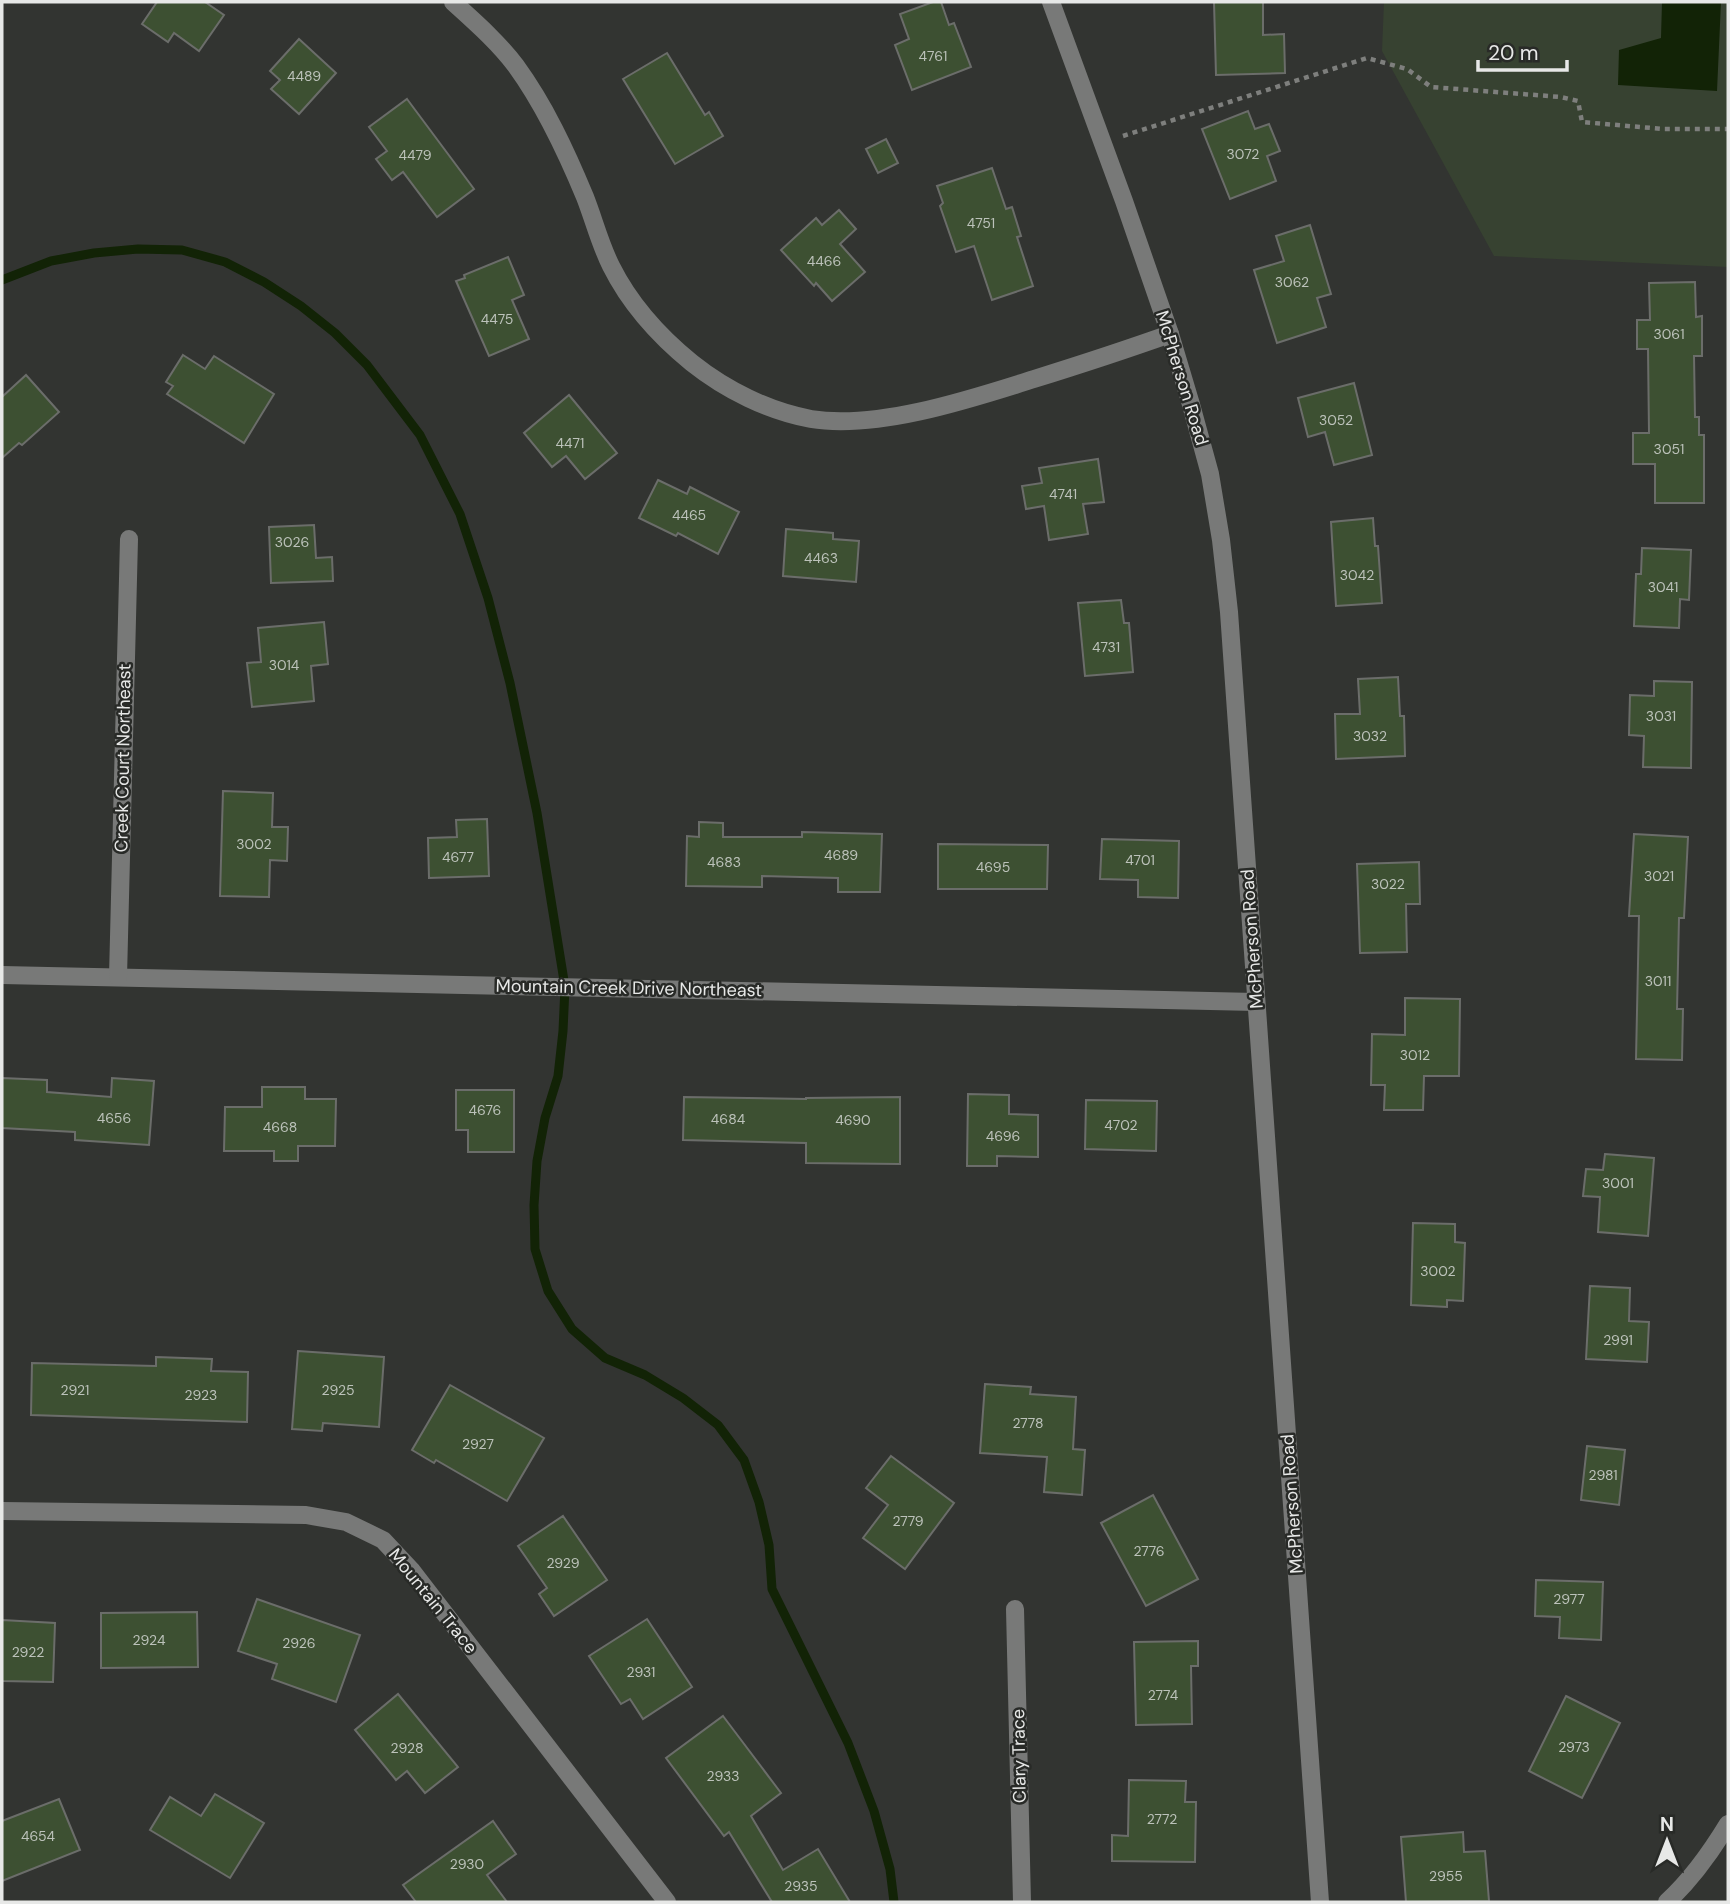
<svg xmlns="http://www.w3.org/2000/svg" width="1730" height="1904" viewBox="0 0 1730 1904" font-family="'DM Sans',sans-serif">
<rect width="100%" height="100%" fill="#323431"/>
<path fill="#374231" d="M1384,2H1728V267L1494,256L1382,51Z"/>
<path fill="#122306" d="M1662,2H1721L1717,91L1618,85L1619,50L1661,38Z"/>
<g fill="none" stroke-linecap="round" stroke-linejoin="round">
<path stroke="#122306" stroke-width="9" d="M2,280L51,261L94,253L138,249L182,250L225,262L264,282L301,306L335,333L367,365L420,435L460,514L488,598L510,683L537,813L565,987L563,1031L558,1076L545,1118L537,1161L534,1205L535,1249L548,1291L572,1329L605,1358L645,1375L683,1398L718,1425L744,1460L759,1502L769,1545L772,1589L848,1743L874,1811L890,1869L894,1902"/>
</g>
<g fill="#3d5032" stroke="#6b6d6a" stroke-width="2">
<path d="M157,2H205L224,15L199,51L174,33L168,42L142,24Z"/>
<path d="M933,2H941L949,25L954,23L971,67L912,90L895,45L909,39L900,14Z"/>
<path d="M1214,2H1263V35L1284,34L1285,73L1216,75Z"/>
<path d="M299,39L336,73L299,114L271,89L280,80L270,71Z"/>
<path d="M667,53L705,115L709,112L723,136L675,164L623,79Z"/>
<path d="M407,99L474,189L437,217L403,172L392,180L376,159L387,151L369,127Z"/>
<path d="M1248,111L1255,129L1269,124L1280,151L1267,156L1276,181L1230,199L1202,129Z"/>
<path d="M886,139L898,163L878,173L866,149Z"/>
<path d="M992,168L1006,209L1012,207L1021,236L1017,237L1033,286L992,300L974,246L956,252L940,206L943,203L937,186Z"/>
<path d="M839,210L856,229L840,244L865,272L832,301L816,283L814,286L781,250L816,218L822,225Z"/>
<path d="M1310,225L1331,294L1317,298L1326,327L1277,343L1254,270L1284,261L1276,236Z"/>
<path d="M508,257L524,295L512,300L529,339L489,356L456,281L465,278L464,275Z"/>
<path d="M1695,282L1696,317L1702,316V356H1694L1695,417H1699V435H1704V503H1655V464H1633V433H1649L1648,349H1637V320H1650L1649,283Z"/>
<path d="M183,355L205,369L214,356L274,394L244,443L167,394L173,386L166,382Z"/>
<path d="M26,375L59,412L22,445L19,443L2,458V397Z"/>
<path d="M1354,383L1372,455L1334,465L1325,432L1308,437L1298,398Z"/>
<path d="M569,395L617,453L585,479L566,456L552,467L524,433Z"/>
<path d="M1098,459L1104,502L1083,504L1088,534L1049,540L1044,506L1026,509L1022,486L1042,483L1039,468Z"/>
<path d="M658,480L687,494L690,487L739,512L718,554L678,533L676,536L639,518Z"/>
<path d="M1373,518L1375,546H1378L1382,603L1336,606L1331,522Z"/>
<path d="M314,525L316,558L332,557L333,581L271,583L269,527Z"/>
<path d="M786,529L833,533V539L859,541L856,582L783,576Z"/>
<path d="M1642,548L1691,550L1689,600L1680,599L1679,628L1634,626L1636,574H1641Z"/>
<path d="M1121,600L1124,623H1129L1133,672L1085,676L1078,603Z"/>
<path d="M324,622L328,664L311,666L314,701L252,707L247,663L261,662L258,628Z"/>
<path d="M1398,677L1400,716H1404L1405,756L1336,759L1335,714H1360L1358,679Z"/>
<path d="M1654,681L1692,682L1691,768L1643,767L1644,736L1629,735L1630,695L1654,696Z"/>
<path d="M223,791L273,793L272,827H288L287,861L270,860L269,897L220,896Z"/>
<path d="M487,819L489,876L429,878L428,838L457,837L456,820Z"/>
<path d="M699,822L723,823V837H802V832L882,834L880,892H838V878L762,876V887L686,886L687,836L699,837Z"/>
<path d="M1634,834L1688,837L1684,918H1679L1677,1009H1683L1682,1060L1636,1059L1639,916H1629Z"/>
<path d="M1102,839L1179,841L1178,898L1138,897V880L1100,879Z"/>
<path d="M938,844L1048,845L1047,889H938Z"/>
<path d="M1419,862L1420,904H1406L1407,952L1360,953L1357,864Z"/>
<path d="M1405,998L1460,999L1459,1076H1424L1423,1110H1384L1385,1085H1371L1372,1034L1405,1035Z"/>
<path d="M2,1078L47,1080V1092L111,1097L112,1078L154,1081L149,1145L75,1140V1132L2,1128Z"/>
<path d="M262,1087H305V1099H336L335,1146H298V1161H274V1151H224L225,1107H262Z"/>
<path d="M456,1090H514V1152H468V1130H456Z"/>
<path d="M968,1094L1009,1095V1114L1038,1115V1157L997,1156V1166H967Z"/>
<path d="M684,1097L806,1099V1098L900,1097V1164L806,1163V1143L683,1140Z"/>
<path d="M1086,1100L1157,1101L1156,1151L1085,1149Z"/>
<path d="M1605,1154L1654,1158L1648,1236L1598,1232L1600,1197L1583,1196L1586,1169L1603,1170Z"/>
<path d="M1413,1223L1455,1224V1242L1465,1243L1463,1301L1447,1300V1307L1411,1305Z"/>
<path d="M1590,1286L1630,1288L1629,1321L1649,1322L1647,1362L1586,1359Z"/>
<path d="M298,1351L384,1357L379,1427L323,1423L322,1431L292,1429Z"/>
<path d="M156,1357L212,1359L211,1371L248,1372L247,1422L31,1415L32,1363L156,1366Z"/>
<path d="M985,1384L1031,1387L1030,1394L1076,1397L1073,1449L1085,1450L1082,1495L1044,1492L1047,1457L980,1453Z"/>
<path d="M450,1385L544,1438L507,1501L436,1460L434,1463L412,1450Z"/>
<path d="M1587,1446L1625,1450L1619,1505L1581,1500Z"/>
<path d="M891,1456L954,1503L905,1569L863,1538L888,1505L866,1488Z"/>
<path d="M1153,1495L1198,1579L1146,1606L1101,1523Z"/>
<path d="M563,1516L607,1580L554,1616L539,1594L547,1588L518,1546Z"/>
<path d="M1536,1580L1603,1582L1601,1640L1559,1638L1560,1617L1535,1616Z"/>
<path d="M257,1599L360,1635L336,1702L272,1679L277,1664L238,1651Z"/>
<path d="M197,1612L198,1667L101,1668V1613Z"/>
<path d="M647,1619L692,1687L643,1719L630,1699L621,1704L589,1656Z"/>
<path d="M2,1620L55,1623L53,1682L2,1681Z"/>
<path d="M1198,1641V1666H1191L1192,1724L1136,1725L1134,1642Z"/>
<path d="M398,1694L458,1767L425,1793L407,1771L396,1780L355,1730Z"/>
<path d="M1566,1696L1620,1723L1582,1798L1529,1771Z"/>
<path d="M723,1716L781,1793L751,1816L783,1870L818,1849L850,1902H772L729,1832L724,1836L666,1758Z"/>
<path d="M1129,1780L1186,1781L1185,1802H1196L1195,1862L1112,1861V1835L1128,1836Z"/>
<path d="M215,1794L264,1823L230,1878L150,1830L170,1797L201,1816Z"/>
<path d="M59,1799L80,1850L2,1881V1821Z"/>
<path d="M493,1821L516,1854L487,1875L507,1902H416L403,1885Z"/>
<path d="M1463,1832L1464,1852L1485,1851L1489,1901L1406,1902L1401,1837Z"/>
</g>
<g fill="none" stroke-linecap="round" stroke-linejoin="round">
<path stroke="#7e7f7d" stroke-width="4.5" stroke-dasharray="5 5" stroke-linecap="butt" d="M1123,136L1367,58L1407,69L1431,87L1561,97L1578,101L1582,122L1663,129H1728"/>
<g stroke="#787978" stroke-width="18">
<path d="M453,2C475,22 498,42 516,66C545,106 566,151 585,197C594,220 600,244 611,266C630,304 660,337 692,363C726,390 768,411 811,419C877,430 971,399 1034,379C1079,365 1125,350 1170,334"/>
<path d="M1051,2L1124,201L1170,334L1190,401L1210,474L1221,540L1229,612L1320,1902"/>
<path d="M2,975L1256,1002"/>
<path d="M118,977L129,539"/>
<path d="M2,1511L306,1515L346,1522L383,1540L412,1571L667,1902"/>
<path d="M1015,1609L1022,1902"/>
<path d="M1667,1902C1691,1880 1711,1852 1728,1824"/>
</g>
</g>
<g text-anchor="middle" stroke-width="5" stroke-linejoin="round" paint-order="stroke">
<g font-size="14" fill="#bcc2ba">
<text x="933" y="61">4761</text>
<text x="304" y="81">4489</text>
<text x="1243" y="159">3072</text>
<text x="415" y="160">4479</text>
<text x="981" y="228">4751</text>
<text x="824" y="266">4466</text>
<text x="1292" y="287">3062</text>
<text x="497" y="324">4475</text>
<text x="1669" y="339">3061</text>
<text x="1336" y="425">3052</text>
<text x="570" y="448">4471</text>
<text x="1669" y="454">3051</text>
<text x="1063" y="499">4741</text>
<text x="689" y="520">4465</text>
<text x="292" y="547">3026</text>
<text x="821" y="563">4463</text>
<text x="1357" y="580">3042</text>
<text x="1663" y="592">3041</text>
<text x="1106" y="652">4731</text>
<text x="284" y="670">3014</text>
<text x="1661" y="721">3031</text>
<text x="1370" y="741">3032</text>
<text x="254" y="849">3002</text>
<text x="841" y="860">4689</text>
<text x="458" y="862">4677</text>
<text x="1140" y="865">4701</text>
<text x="724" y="867">4683</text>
<text x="993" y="872">4695</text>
<text x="1659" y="881">3021</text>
<text x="1388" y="889">3022</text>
<text x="1658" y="986">3011</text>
<text x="1415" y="1060">3012</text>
<text x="485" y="1115">4676</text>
<text x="114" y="1123">4656</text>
<text x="728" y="1124">4684</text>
<text x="853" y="1125">4690</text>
<text x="1121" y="1130">4702</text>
<text x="280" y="1132">4668</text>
<text x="1003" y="1141">4696</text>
<text x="1618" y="1188">3001</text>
<text x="1438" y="1276">3002</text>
<text x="1618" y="1345">2991</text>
<text x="75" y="1395">2921</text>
<text x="338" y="1395">2925</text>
<text x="201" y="1400">2923</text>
<text x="1028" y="1428">2778</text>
<text x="478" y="1449">2927</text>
<text x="1603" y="1480">2981</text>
<text x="908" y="1526">2779</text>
<text x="1149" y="1556">2776</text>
<text x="563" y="1568">2929</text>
<text x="1569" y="1604">2977</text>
<text x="149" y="1645">2924</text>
<text x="299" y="1648">2926</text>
<text x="28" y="1657">2922</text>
<text x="641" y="1677">2931</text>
<text x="1163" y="1700">2774</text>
<text x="1574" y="1752">2973</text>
<text x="407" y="1753">2928</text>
<text x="723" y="1781">2933</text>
<text x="1162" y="1824">2772</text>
<text x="38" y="1841">4654</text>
<text x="467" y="1869">2930</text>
<text x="1446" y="1881">2955</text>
<text x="801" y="1891">2935</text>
</g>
<g font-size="18" fill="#e7e8e7" stroke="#282a27">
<text transform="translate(1182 378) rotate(73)" y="6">McPherson Road</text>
<text transform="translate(123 758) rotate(-89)" y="6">Creek Court Northeast</text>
<text transform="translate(1252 939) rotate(-94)" y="6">McPherson Road</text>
<text transform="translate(629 988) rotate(1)" y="6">Mountain Creek Drive Northeast</text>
<text transform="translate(1292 1504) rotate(-94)" y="6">McPherson Road</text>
<text transform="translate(433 1601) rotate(51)" y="6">Mountain Trace</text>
<text transform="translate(1019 1756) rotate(-91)" y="6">Clary Trace</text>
</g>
</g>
<rect width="1730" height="1904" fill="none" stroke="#e7e8e7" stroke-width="7"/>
<g transform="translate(1667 1841)" stroke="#282a27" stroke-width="5" paint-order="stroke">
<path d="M0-5L12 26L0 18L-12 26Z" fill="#e7e8e7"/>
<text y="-10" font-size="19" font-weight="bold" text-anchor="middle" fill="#e7e8e7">N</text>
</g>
<path d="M1478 60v10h89v-10" fill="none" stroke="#e7e8e7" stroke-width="3.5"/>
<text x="1488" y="60" font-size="21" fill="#e7e8e7" stroke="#282a27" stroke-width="5" paint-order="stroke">20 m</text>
</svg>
